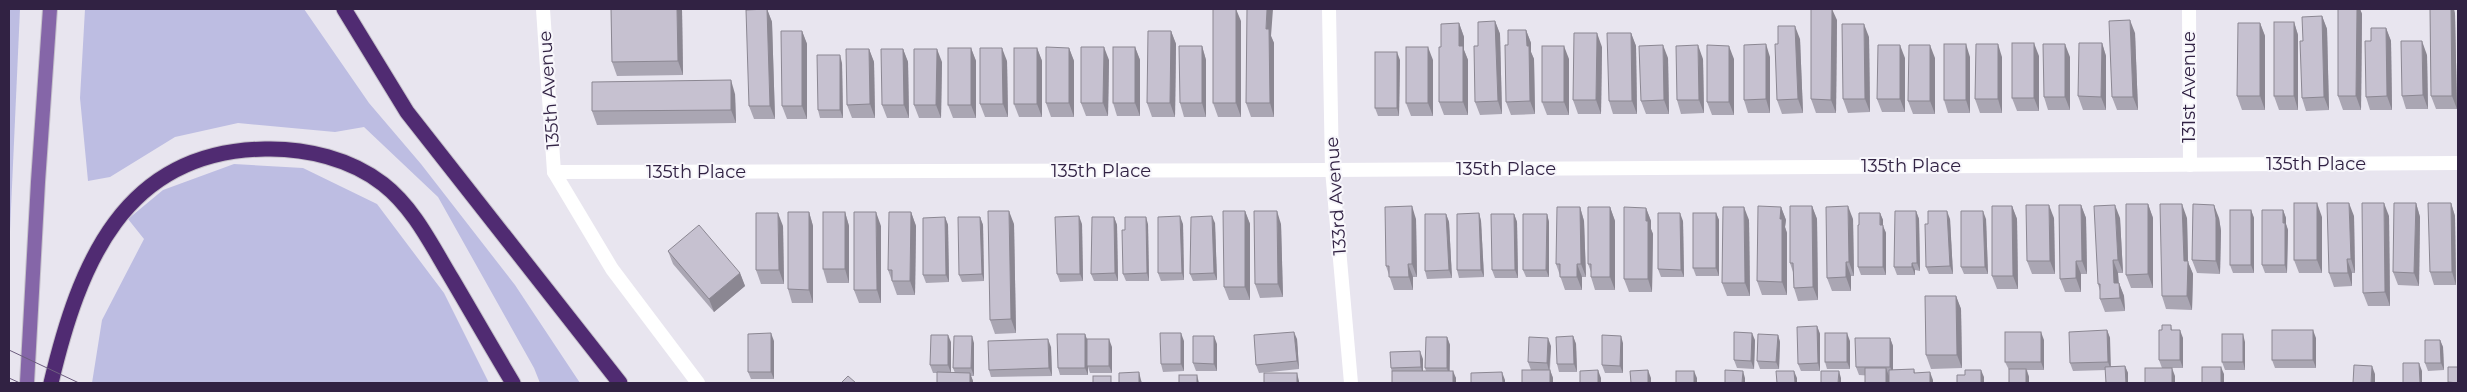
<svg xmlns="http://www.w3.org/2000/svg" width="2467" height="392" viewBox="0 0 2467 392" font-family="Montserrat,sans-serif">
<rect width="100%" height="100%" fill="#e8e5ef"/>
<g fill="#bdbde2">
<path d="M9,9H20L9,253Z"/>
<path d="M85,9H304L369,103L421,164L515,285L580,383H540L534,368L438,197L364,127L335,132L238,123L175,137L110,177L88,181L80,98Z"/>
<path d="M234,164L303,168L377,204L444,293L489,383H92L102,320L144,239L128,219L163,190Z"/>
</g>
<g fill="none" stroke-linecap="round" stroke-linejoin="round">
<g stroke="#c5c1ca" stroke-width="16">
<path id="primary" d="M27,383L38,182L50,9"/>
</g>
<g stroke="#c5c1ca" stroke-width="17">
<g id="motorway">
<path d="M344,9L407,112L620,383"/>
<path d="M51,383C79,265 123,151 265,149C306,148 351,159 383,184C414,208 432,246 452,279C472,313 492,348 513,383"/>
</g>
</g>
<g stroke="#fff" stroke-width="14">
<path d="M543,9L554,172L612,269L698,383"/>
<path d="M1329,9L1332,170L1351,383"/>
<path d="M2189,9L2190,165"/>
<path d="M554,172L1332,170L2458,163"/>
</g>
<use href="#primary" stroke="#8566a8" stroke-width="14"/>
<use href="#motorway" stroke="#502b72" stroke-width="15"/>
<g stroke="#6c5d7e" stroke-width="1">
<path d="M9,350L79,383"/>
<path d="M9,378L20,383"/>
</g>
</g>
<g fill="#aaa6b3">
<path d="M611,9H682L683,75L617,76L612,62Z"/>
<path d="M767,9L772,22L775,119H754L749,106Z"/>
<path d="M2338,9H2360L2362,14L2361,110H2343L2338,96Z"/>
<path d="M2430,9H2454L2455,14L2457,109H2436L2431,96Z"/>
<path d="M2322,16L2327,29L2329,110L2306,111L2302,98L2303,41Z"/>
<path d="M1837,20L1836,113H1816L1811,99Z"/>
<path d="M1241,21V117H1218L1213,103Z"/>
<path d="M1495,21L1500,34L1502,114L1480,115L1475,102L1478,46Z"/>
<path d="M2294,22L2298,35V110H2279L2274,96Z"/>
<path d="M1459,23L1464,37V50L1468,60V115H1444L1439,102L1441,47Z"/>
<path d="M2260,23L2265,36V110H2242L2237,96Z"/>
<path d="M2386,28L2391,41L2392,110H2370L2366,97L2371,41Z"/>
<path d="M1526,30L1531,43V52L1534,59L1535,114L1511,115L1506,102L1508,45Z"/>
<path d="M802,31L807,44V119H787L782,106Z"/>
<path d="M1171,31L1176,44L1175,117H1152L1147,103Z"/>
<path d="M1631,33L1636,46L1637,114H1613L1609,101Z"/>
<path d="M2135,33L2138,110H2117L2112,97Z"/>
<path d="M1271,36L1274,43V117H1251L1246,103Z"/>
<path d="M1869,37L1870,112L1848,113L1843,99Z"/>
<path d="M1800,39L1803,113L1782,114L1777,100L1778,44Z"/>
<path d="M2102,43L2106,56V110H2083L2078,96Z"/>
<path d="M1202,46L1206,60V117H1184L1180,103Z"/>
<path d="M1135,47L1140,60V116H1117L1113,103Z"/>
<path d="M1602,47L1601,114H1578L1573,100Z"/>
<path d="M971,48L976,61V118H953L948,105Z"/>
<path d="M1037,48L1042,61V117H1019L1014,104Z"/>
<path d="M1069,48L1074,61V117H1051L1046,103Z"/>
<path d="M869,49L874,62L875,118H852L847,105Z"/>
<path d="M903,49L908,62L909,118H887L882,105Z"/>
<path d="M2427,55L2428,109H2406L2402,96Z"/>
<path d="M2039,56V111H2017L2012,98Z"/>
<path d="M1770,57V113H1748L1744,100Z"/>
<path d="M1970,57V113H1948L1944,100Z"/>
<path d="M2002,57V113H1980L1975,99Z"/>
<path d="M2070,57V110H2048L2044,97Z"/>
<path d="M1668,58L1669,114H1646L1641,101Z"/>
<path d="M1905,58V112H1882L1877,99Z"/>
<path d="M1935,58V114H1913L1908,101Z"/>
<path d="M1569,59V115H1547L1542,102Z"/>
<path d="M1703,59L1704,113L1681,114L1677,100Z"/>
<path d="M1734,59V115H1712L1707,102Z"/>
<path d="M1109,60L1108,116H1086L1081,103Z"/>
<path d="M1400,60L1399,116H1378L1375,108Z"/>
<path d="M1433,60V116H1411L1406,103Z"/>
<path d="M1007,61L1008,117H985L980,104Z"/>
<path d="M942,62L941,118H919L914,105Z"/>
<path d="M842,63L843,118H820L818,110Z"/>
<path d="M735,94L736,123L597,125L592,111Z"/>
<path d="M2416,203L2420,217L2419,286L2398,285L2393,272Z"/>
<path d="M2451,203L2455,216L2456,285H2434L2430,272Z"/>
<path d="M2148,204L2153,218V288H2131L2126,275Z"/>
<path d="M2081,205L2086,218L2087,274H2081V292H2065L2060,279Z"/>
<path d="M1812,206L1817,219L1818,300L1798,301L1794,288L1793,272L1790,263Z"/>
<path d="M2012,206L2017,219L2018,289H1997L1992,276Z"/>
<path d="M1580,207L1584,221L1586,277H1582V290H1565L1556,264Z"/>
<path d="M1610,207L1615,221V290H1595L1591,277V272L1588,264Z"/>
<path d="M1781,207L1786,220L1785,227L1787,233V295H1762L1757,281Z"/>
<path d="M1646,208L1651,221V229L1653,234L1652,292H1629L1624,279Z"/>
<path d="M2251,210L2254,218V273H2233L2230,265Z"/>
<path d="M2283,210L2286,218V224L2288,230L2287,273H2265L2262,265Z"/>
<path d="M1245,211L1250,224V300H1229L1224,287Z"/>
<path d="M1916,211L1919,219L1920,271L1915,270V275H1897L1894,267Z"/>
<path d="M809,212L813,226V303H792L788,289Z"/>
<path d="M845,212L849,226V283H827L823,269Z"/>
<path d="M911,212L916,226L915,295H897L888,270Z"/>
<path d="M1479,213L1481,221L1484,277L1459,278L1457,270Z"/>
<path d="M1716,213L1719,220V276H1696L1693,268Z"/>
<path d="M1880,213L1883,220V226L1886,233V275H1861L1858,267L1859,225Z"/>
<path d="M1446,214L1449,222L1452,278L1427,279L1425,271Z"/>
<path d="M1514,214L1517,222L1518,278H1495L1492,270Z"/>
<path d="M1547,214L1549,222V277H1526L1523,270Z"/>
<path d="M2354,216L2355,273H2352V286L2334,287L2329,273Z"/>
<path d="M2389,216L2390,306H2368L2363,293Z"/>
<path d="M945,217L948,225L949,282L926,283L923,275Z"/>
<path d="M980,217L983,225L984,281L962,282L959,275Z"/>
<path d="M1114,217L1117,225L1118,281H1094L1091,274Z"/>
<path d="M2322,217V273H2299L2294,260Z"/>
<path d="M2054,218L2055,274H2032L2027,261Z"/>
<path d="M2120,218L2123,273H2118L2119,283L2124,296L2125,311L2105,312L2100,299V291L2098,284Z"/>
<path d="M2187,218L2188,262L2193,274L2192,310L2166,309L2162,296Z"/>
<path d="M2219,218L2221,231L2220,274L2197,273L2192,260Z"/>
<path d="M1416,219L1417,277H1413V290H1394L1386,266Z"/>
<path d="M1853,219L1854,276H1851V291H1832L1827,278Z"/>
<path d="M1950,219L1953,274H1929L1926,267L1928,224Z"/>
<path d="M1986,219L1988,274H1964L1961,267Z"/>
<path d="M1749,220L1750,296H1727L1722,283Z"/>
<path d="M1683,221L1684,277H1661L1658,269Z"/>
<path d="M1215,223L1217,280L1193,281L1190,274Z"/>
<path d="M1014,224L1016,333L995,334L990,320Z"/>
<path d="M1082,224L1083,281L1060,282L1057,274Z"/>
<path d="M1148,224L1149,281H1126L1123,274L1125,230Z"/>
<path d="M1183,224L1184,280L1161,281L1158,273Z"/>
<path d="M1281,224L1283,297L1260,298L1255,284Z"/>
<path d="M783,226L784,284H761L756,270Z"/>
<path d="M881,226V303H859L854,290Z"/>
<path d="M668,251L740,273L745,286L714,312L673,264Z"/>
<path d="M1956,296L1961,309L1962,368L1931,369L1926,355Z"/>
<path d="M2171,325L2172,330L2183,338V368H2162L2159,360L2162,330Z"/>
<path d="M1817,326L1820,334V371H1801L1798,364Z"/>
<path d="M2107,330L2110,338V366H2125L2128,373V383H2106V370L2073,371L2070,363Z"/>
<path d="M1085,334L1087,340L1112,347V373H1090L1088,367V375H1060L1058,368Z"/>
<path d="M1778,335L1780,342L1779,369H1760L1757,361Z"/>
<path d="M1573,336L1576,344L1577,372H1559L1557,364Z"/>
<path d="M1447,337L1450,345V371L1456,378V383L1392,372L1391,368L1423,359V371H1426L1425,368Z"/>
<path d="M1890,338L1893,346V370L1914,369L1915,373L1933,380L1859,375L1856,367Z"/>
<path d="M2316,338V368H2275L2272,360Z"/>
<path d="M1297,339L1299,369L1259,373L1256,365Z"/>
<path d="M1755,340L1754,369L1737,368L1734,360Z"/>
<path d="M2044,340V370H2027L2029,377V383H2009V370L2005,362Z"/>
<path d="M2440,340L2443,347L2444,370L2428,371L2425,363Z"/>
<path d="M774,341V379H751L748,372Z"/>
<path d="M1184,341V371L1163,372L1161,364Z"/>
<path d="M1850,341V369H1827L1825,362Z"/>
<path d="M951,342V373H955L953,368L974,343V376H971L973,381V383H937V373H933L930,365Z"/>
<path d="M2245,342V370H2225L2222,362Z"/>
<path d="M1623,343V373H1605L1602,365Z"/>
<path d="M1217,344V371H1196L1193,363Z"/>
<path d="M1551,346L1550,370L1553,378V383L1531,370L1528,362Z"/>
<path d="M1051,347L1052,376L991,377L989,370Z"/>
</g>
<g fill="#8b8792">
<path d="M677,9H682L683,75L678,61Z"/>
<path d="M767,9L772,22L775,119L770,106Z"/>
<path d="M1236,9L1241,21V117L1236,103Z"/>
<path d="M1267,9H1273L1271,36L1274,43V117L1270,103L1266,29Z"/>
<path d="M1832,9L1837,20L1836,113L1831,100Z"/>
<path d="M2357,9H2360L2362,14L2361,110L2356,96Z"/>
<path d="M2451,9H2454L2455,14L2457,109L2452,96Z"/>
<path d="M2322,16L2327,29L2329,110L2324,97Z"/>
<path d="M2130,20L2135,33L2138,110L2133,97Z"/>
<path d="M1495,21L1500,34L1502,114L1498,101Z"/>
<path d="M2294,22L2298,35V110L2294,96Z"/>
<path d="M1459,23L1464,37V50L1468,60V115L1463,102L1459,46Z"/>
<path d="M2260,23L2265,36V110L2260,96Z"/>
<path d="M1864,24L1869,37L1870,112L1865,99Z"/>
<path d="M1795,26L1800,39L1803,113L1798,99Z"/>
<path d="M2386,28L2391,41L2392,110L2387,96Z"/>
<path d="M1526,30L1531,43V52L1534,59L1535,114L1530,101Z"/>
<path d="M802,31L807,44V119L802,106Z"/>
<path d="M1171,31L1176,44L1175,117L1170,103Z"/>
<path d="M1597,33L1602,47L1601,114L1596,100Z"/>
<path d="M1631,33L1636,46L1637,114L1632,101Z"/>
<path d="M2422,41L2427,55L2428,109L2423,95Z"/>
<path d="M2034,43L2039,56V111L2034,98Z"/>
<path d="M2102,43L2106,56V110L2101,97Z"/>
<path d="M1766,44L1770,57V113L1766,99Z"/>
<path d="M1966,44L1970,57V113L1966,100Z"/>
<path d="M1998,44L2002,57V113L1998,99Z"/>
<path d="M2065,44L2070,57V110L2065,97Z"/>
<path d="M1663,45L1668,58L1669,114L1664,100Z"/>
<path d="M1698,45L1703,59L1704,113L1699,100Z"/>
<path d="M1900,45L1905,58V112L1900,99Z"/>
<path d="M1930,45L1935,58V114L1930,101Z"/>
<path d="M1202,46L1206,60V117L1202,103Z"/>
<path d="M1564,46L1569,59V115L1564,102Z"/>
<path d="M1729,46L1734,59V115L1729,102Z"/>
<path d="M1104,47L1109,60L1108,116L1103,103Z"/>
<path d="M1135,47L1140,60V116L1135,103Z"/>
<path d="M1428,47L1433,60V116L1428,103Z"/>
<path d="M971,48L976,61V118L971,105Z"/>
<path d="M1002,48L1007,61L1008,117L1003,104Z"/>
<path d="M1037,48L1042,61V117L1037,104Z"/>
<path d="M1069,48L1074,61V117L1069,103Z"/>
<path d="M869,49L874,62L875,118L870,104Z"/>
<path d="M903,49L908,62L909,118L904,105Z"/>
<path d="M937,49L942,62L941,118L936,105Z"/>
<path d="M1397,52L1400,60L1399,116L1397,108Z"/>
<path d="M840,55L842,63L843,118L840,110Z"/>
<path d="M731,80L735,94L736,123L731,110Z"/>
<path d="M2317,203L2322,217V273L2317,260Z"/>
<path d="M2349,203L2354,216L2355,273L2351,259Z"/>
<path d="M2384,203L2389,216L2390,306L2385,292Z"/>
<path d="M2416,203L2420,217L2419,286L2414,273Z"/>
<path d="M2451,203L2455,216L2456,285L2452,272Z"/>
<path d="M2148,204L2153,218V288L2148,274Z"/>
<path d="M2182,204L2187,218L2188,262L2193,274L2192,310L2187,296L2184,261Z"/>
<path d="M2049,205L2054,218L2055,274L2050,261Z"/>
<path d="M2081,205L2086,218L2087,274L2082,261Z"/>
<path d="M2115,205L2120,218L2123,273L2118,260Z"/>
<path d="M2214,205L2219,218L2221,231L2220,274L2216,261Z"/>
<path d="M1412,206L1416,219L1417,277L1412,264Z"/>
<path d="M1812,206L1817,219L1818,300L1813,287Z"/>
<path d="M1848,206L1853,219L1854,276L1849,262Z"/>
<path d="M2012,206L2017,219L2018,289L2013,276Z"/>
<path d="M1580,207L1584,221L1586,277L1581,264Z"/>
<path d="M1610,207L1615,221V290L1610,277Z"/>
<path d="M1744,207L1749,220L1750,296L1745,283Z"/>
<path d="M1781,207L1786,220L1785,227L1787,233V295L1782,282L1780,219Z"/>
<path d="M1646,208L1651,221V229L1653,234L1652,292L1648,279Z"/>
<path d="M2251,210L2254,218V273L2251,265Z"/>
<path d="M2283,210L2286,218V224L2288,230L2287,273L2285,265Z"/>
<path d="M1009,211L1014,224L1016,333L1011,319Z"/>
<path d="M1245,211L1250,224V300L1245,287Z"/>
<path d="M1277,211L1281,224L1283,297L1278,284Z"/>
<path d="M1916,211L1919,219L1920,271L1917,263Z"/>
<path d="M1947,211L1950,219L1953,274L1950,266Z"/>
<path d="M1983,211L1986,219L1988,274L1985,267Z"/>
<path d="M809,212L813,226V303L809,290Z"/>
<path d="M845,212L849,226V283L845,269Z"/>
<path d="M876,212L881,226V303L877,290Z"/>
<path d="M911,212L916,226L915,295L910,281Z"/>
<path d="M778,213L783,226L784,284L779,270Z"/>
<path d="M1479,213L1481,221L1484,277L1481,270Z"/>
<path d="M1680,213L1683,221L1684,277L1681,270Z"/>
<path d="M1716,213L1719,220V276L1716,268Z"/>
<path d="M1880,213L1883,220V226L1886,233V275L1883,267Z"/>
<path d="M1446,214L1449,222L1452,278L1449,270Z"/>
<path d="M1514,214L1517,222L1518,278L1515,270Z"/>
<path d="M1547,214L1549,222V277L1546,270Z"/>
<path d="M1079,216L1082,224L1083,281L1080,274Z"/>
<path d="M1180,216L1183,224L1184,280L1182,273Z"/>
<path d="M1212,216L1215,223L1217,280L1214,273Z"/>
<path d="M945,217L948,225L949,282L946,275Z"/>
<path d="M980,217L983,225L984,281L982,274Z"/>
<path d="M1114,217L1117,225L1118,281L1115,273Z"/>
<path d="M1146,217L1148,224L1149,281L1147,273Z"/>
<path d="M2347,259L2352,273V286L2348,273Z"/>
<path d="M2113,260L2118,273L2119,296L2114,283Z"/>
<path d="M2076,261L2081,274V292L2076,278Z"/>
<path d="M1846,262L1851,276V291L1846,277Z"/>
<path d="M1912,263L1915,270V275L1912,267Z"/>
<path d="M1408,264L1413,277V290L1409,277Z"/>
<path d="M1577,264L1582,277V290L1577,277Z"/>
<path d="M740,273L745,286L714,312L709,299Z"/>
<path d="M2119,283L2124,296L2125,311L2120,298Z"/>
<path d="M1956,296L1961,309L1962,368L1957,355Z"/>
<path d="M1817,326L1820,334V371L1818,363Z"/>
<path d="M2107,330L2110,338L2111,370L2108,362Z"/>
<path d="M2180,330L2183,338V368L2180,360Z"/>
<path d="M2313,330L2316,338V368L2313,360Z"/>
<path d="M1294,332L1297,339L1299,369L1297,361Z"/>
<path d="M2041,332L2044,340V370L2041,362Z"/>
<path d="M771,333L774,341V379L771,372Z"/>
<path d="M1181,333L1184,341V371L1181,364Z"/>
<path d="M1752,333L1755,340L1754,369L1751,361Z"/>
<path d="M1847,333L1850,341V369L1847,362Z"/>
<path d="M1085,334L1088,342V375L1085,368Z"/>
<path d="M2243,334L2245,342V370L2243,362Z"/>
<path d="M948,335L951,342V373L948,365Z"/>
<path d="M1778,335L1780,342L1779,369L1776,362Z"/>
<path d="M972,336L974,343V376L971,368Z"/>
<path d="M1214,336L1217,344V371L1214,364Z"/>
<path d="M1573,336L1576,344L1577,372L1574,364Z"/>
<path d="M1621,336L1623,343V373L1620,366Z"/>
<path d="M1447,337L1450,345L1449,376L1447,368Z"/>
<path d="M1548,338L1551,346L1549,371L1547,363Z"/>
<path d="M1890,338L1893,346V374L1890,367Z"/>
<path d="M1048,339L1051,347L1052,376L1049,368Z"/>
<path d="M1109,339L1112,347V373L1109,366Z"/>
<path d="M2440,340L2443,347L2444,370L2441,363Z"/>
<path d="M1420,351L1423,359V375L1421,367Z"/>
<path d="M2419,363L2422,371V383H2420Z"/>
<path d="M2125,366L2128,373V383H2126Z"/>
<path d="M2372,366L2375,374V383H2371Z"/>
<path d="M2221,367L2224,374V383H2221Z"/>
<path d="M1886,368L1889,376V383H1886Z"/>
<path d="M2172,368L2175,376V383H2172Z"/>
<path d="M2026,369L2029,377V383H2026Z"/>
<path d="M1550,370L1553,378V383H1550Z"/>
<path d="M1598,370L1601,378V383H1598Z"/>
<path d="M1648,370L1651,378V383H1648Z"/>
<path d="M1981,370L1984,377V383H1981Z"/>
<path d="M1453,371L1456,378V383H1453Z"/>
<path d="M1694,371L1697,378V383H1694Z"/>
<path d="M1743,371L1745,378V383H1742Z"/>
<path d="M1794,371L1797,378V383H1795Z"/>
<path d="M1839,371L1841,378V383H1838Z"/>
<path d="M1139,372L1141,380L1142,383H1139Z"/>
<path d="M1502,372L1505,380V383H1503Z"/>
<path d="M1930,372L1933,380V383H1930Z"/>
<path d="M970,373L973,381V383H970Z"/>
<path d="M1297,373L1299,381V383H1297Z"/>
<path d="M1197,375L1199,383H1197Z"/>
</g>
<g fill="#c6c1d0" stroke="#8b8792">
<path d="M611,9H677L678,61L612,62Z"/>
<path d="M767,9L770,106H749L746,10Z"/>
<rect x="1213" y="9" width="23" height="94"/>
<path d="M1247,9H1267L1266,29H1269L1270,103H1246Z"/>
<path d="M1811,9H1832L1831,100L1811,99Z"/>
<path d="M2338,9H2357L2356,96H2338Z"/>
<path d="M2430,9H2451L2452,96H2431Z"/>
<path d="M2322,16L2324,97L2302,98L2300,41H2303L2302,17Z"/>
<path d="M2130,20L2133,97H2112L2109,21Z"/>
<path d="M1495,21L1498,101L1475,102L1474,46H1478V22Z"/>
<rect x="2274" y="22" width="20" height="74"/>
<path d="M1459,23V46H1463V102H1439V47H1441V24Z"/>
<path d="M2238,23H2260V96H2237Z"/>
<path d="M1842,24H1864L1865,99H1843Z"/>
<path d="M1778,26H1795L1798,99L1777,100L1775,44H1778Z"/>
<path d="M2371,28H2386L2387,96L2366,97L2365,41H2371Z"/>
<path d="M1508,30H1526L1527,46H1529L1530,101L1506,102L1505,45H1508Z"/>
<path d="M781,31H802V106H782Z"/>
<path d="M1148,31H1171L1170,103H1147Z"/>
<path d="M1574,33H1597L1596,100H1573Z"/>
<path d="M1607,33H1631L1632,101H1609Z"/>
<path d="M2401,41H2422L2423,95L2402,96Z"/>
<rect x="2012" y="43" width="22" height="55"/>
<path d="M2079,43H2102L2101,97L2078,96Z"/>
<path d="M1766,44V99L1744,100V45Z"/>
<rect x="1944" y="44" width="22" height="56"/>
<path d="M1976,44H1998V99H1975Z"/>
<path d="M2043,44H2065V97H2044Z"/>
<path d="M1663,45L1664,100L1641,101L1639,46Z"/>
<path d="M1698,45L1699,100H1677L1676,46Z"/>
<path d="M1707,45L1729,46V102H1707Z"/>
<path d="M1878,45H1900V99H1877Z"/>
<path d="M1909,45H1930V101H1908Z"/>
<path d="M1179,46H1202V103H1180Z"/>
<rect x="1542" y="46" width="22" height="56"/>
<path d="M1046,47L1069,48V103H1046Z"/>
<path d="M1081,47H1104L1103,103H1081Z"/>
<rect x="1113" y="47" width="22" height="56"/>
<rect x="1406" y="47" width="22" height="56"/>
<rect x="948" y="48" width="23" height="57"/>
<path d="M980,48H1002L1003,104H980Z"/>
<rect x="1014" y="48" width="23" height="56"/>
<path d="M846,49H869L870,104L847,105Z"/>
<path d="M881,49H903L904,105H882Z"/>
<path d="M914,49H937L936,105H914Z"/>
<rect x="1375" y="52" width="22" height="56"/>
<path d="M817,55H840V110H818Z"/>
<path d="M731,80V110L592,111V82Z"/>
<rect x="2294" y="203" width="23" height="57"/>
<path d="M2327,203H2349L2351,259H2347L2348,273H2329Z"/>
<path d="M2362,203H2384L2385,292L2363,293Z"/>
<path d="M2394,203H2416L2414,273L2393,272Z"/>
<path d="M2428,203H2451L2452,272H2430Z"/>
<path d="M2126,204H2148V274L2126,275Z"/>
<path d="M2160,204H2182L2184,261H2188L2187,296H2162Z"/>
<path d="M2193,204L2214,205L2216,218V261L2192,260Z"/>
<path d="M2026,205H2049L2050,261H2027Z"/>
<path d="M2059,205H2081L2082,261H2076V278L2060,279Z"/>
<path d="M2115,205L2118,260H2113L2114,283H2119L2120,298L2100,299V284H2098L2094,206Z"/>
<path d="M1412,206V264H1408L1409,277H1389V266H1386L1385,207Z"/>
<path d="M1758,206L1781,207L1780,219H1782V282L1757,281Z"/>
<path d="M1790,206H1812L1813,287L1794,288L1793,263H1790Z"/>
<path d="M1848,206L1849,262H1846V277L1827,278L1826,207Z"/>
<path d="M1992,206H2012L2013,276H1992Z"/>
<path d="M1557,207H1580L1581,264H1577V277H1560V264H1556Z"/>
<path d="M1588,207H1610V277H1591V264H1588Z"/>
<path d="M1624,207L1646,208V221H1648V279H1624Z"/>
<path d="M1723,207H1744L1745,283H1722Z"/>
<rect x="2230" y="210" width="21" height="55"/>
<path d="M2262,210H2283V223H2285V265H2262Z"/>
<path d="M988,211H1009L1011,319L990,320Z"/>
<path d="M1223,211H1245V287H1224Z"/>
<path d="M1254,211H1277L1278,284H1255Z"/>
<path d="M1895,211H1916L1917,263H1912V267H1894Z"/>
<path d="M1928,211H1947L1950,266L1926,267L1925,224H1928Z"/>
<path d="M1961,211H1983L1985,267H1961Z"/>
<path d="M788,212H809V290L788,289Z"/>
<rect x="823" y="212" width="22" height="57"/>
<path d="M854,212H876L877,290H854Z"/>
<path d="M889,212H911L910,281H892V270H888Z"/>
<path d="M756,213H778L779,270H756Z"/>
<path d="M1479,213L1481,270H1457V214Z"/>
<path d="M1658,213H1680L1681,270L1658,269Z"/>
<rect x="1693" y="213" width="23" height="55"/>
<path d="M1859,213H1880V225H1883V267H1858V225H1859Z"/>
<path d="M1425,214H1446L1449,270L1425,271Z"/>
<path d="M1491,214H1514L1515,270H1492Z"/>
<path d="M1523,214H1547L1546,270H1523Z"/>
<path d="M1079,216L1080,274H1057L1055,217Z"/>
<path d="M1180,216L1182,273H1158V217Z"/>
<path d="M1212,216L1214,273L1190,274L1191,217Z"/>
<path d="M945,217L946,275H923V218Z"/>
<path d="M958,217H980L982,274L959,275Z"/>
<path d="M1092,217H1114L1115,273L1091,274Z"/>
<path d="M1125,217H1146L1147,273L1123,274L1122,230H1125Z"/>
<path d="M699,225L740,273L709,299L668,251Z"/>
<path d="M1925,296H1956L1957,355H1926Z"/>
<path d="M2162,325H2171V330H2180V360H2159V330H2162Z"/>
<path d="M1817,326L1818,363L1798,364L1797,327Z"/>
<path d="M2107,330L2108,362L2070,363L2069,332Z"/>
<rect x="2272" y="330" width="41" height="30"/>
<path d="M1294,332L1297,361L1256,365L1254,335Z"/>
<path d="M1734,332L1752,333L1751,361L1734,360Z"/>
<rect x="2005" y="332" width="36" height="30"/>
<path d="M771,333V372H748V334Z"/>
<path d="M1160,333H1181V364H1161Z"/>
<rect x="1825" y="333" width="22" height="29"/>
<path d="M1057,334H1085V368H1058Z"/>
<path d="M1758,334L1778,335L1776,362L1757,361Z"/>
<rect x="2222" y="334" width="21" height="28"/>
<path d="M931,335H948V365H930Z"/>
<path d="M1602,335L1621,336L1620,366L1602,365Z"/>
<path d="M954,336H972L971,368H953Z"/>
<path d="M1193,336H1214V364L1193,363Z"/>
<path d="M1573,336L1574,364H1557L1556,337Z"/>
<path d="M1426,337H1447V368H1425Z"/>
<path d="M1529,337L1548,338L1547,363L1528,362Z"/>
<path d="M1855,338H1890V367H1856Z"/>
<path d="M1048,339L1049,368L989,370L988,341Z"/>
<rect x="1087" y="339" width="22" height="27"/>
<path d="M2425,340H2440L2441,363H2425Z"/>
<path d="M1420,351L1421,367L1391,368L1390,352Z"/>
<path d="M2403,363H2419L2420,383H2403Z"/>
<path d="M2354,365L2372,366L2371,383H2353Z"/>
<path d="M2125,366L2126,383H2106L2105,367Z"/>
<rect x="2202" y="367" width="19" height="16"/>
<path d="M2448,367H2458V383L2448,382Z"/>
<rect x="1865" y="368" width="21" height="15"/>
<rect x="2145" y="368" width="27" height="15"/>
<path d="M1914,369V373L1930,372V383H1889V370Z"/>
<rect x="2009" y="369" width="17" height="14"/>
<rect x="1522" y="370" width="28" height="13"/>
<path d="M1598,370V383H1580V371Z"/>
<path d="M1648,370V383H1631L1630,371Z"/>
<path d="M1725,370L1743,371L1742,383H1725Z"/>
<path d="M1965,370H1981V383H1957V375H1965Z"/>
<rect x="1392" y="371" width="61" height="12"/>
<rect x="1676" y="371" width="18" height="12"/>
<path d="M1776,371H1794L1795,383H1777Z"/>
<path d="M1821,371H1839L1838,383H1821Z"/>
<path d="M937,372L970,373V383H937Z"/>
<path d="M1139,372V383H1119V373Z"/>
<path d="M1502,372L1503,383H1471V373Z"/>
<rect x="1264" y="373" width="33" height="10"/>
<rect x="1179" y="375" width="18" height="8"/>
<path d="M848,376L856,383H841Z"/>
<rect x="1093" y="376" width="18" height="7"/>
</g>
<g text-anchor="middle" stroke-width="4" stroke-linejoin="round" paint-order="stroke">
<g font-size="18" fill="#312243" stroke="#f7f6fb">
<text transform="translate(2189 87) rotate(-90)" y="6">131st Avenue</text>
<text transform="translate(549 90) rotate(-94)" y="6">135th Avenue</text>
<text x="2316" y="170">135th Place</text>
<text x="1911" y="172">135th Place</text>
<text x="1506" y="175">135th Place</text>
<text x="1101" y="177">135th Place</text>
<text x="696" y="178">135th Place</text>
<text transform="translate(1336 196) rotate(-94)" y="6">133rd Avenue</text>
</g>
</g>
<rect width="2467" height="392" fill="none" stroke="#312243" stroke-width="20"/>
</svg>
